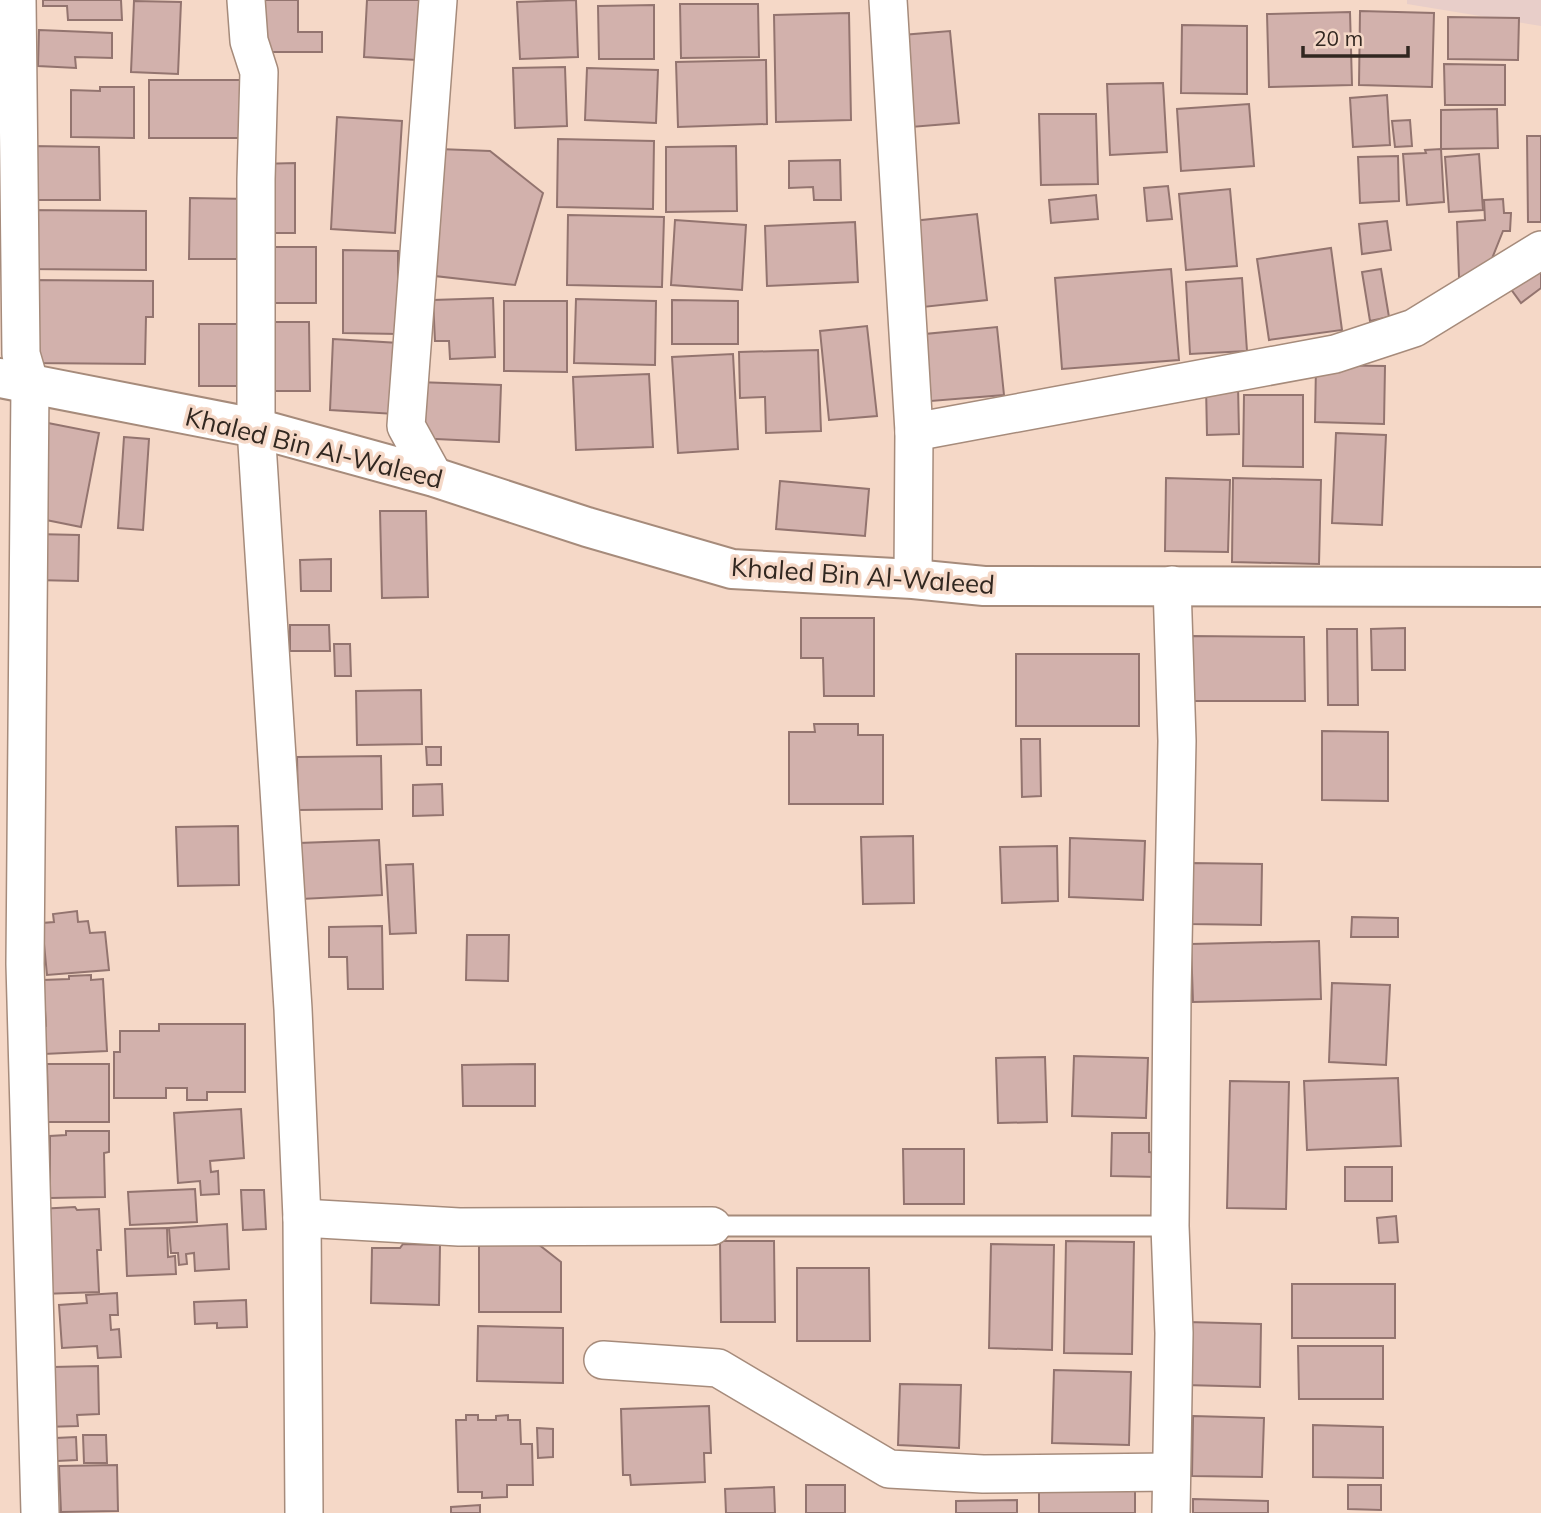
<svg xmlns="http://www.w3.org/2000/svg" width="1541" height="1513" viewBox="0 0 1541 1513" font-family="Mulish,sans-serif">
<rect width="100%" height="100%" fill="#f5d8c7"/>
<path fill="#e8cec9" d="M1407,0H1541V26L1407,4Z"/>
<g fill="#d2b1ac" stroke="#93746f" stroke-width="2">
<path d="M43,0H121L122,20H68L67,6H43Z"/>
<path d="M259,0H298V32H322V52H259Z"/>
<path d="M367,0H420L417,60L364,57Z"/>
<path d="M576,0L578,57L520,59L517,2Z"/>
<path d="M134,1L181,2L178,74L131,72Z"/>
<path d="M680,4H758L759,57L681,58Z"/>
<path d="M654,5V59H599L598,6Z"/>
<path d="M1360,11L1434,13L1432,87L1359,85Z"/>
<path d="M1350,12L1352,85L1269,87L1267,14Z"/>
<path d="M849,13L851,120L776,122L774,15Z"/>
<path d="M1448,17L1519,18L1518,60L1448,59Z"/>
<path d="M1182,25L1247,26V94L1181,93Z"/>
<path d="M39,30L112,33V58L75,57L76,68L38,66Z"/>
<path d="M950,31L959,123L911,127L902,35Z"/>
<path d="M766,60L767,124L678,127L676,62Z"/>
<path d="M1444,64L1505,65V105H1445Z"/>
<path d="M565,67L567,126L515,128L513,68Z"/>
<path d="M587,68L658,70L656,123L585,120Z"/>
<path d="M149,80H256L257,138H149Z"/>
<path d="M1163,83L1167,152L1110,155L1107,84Z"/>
<path d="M100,87H134V138L71,137V90L100,91Z"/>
<path d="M1387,95L1390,145L1353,147L1350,98Z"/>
<path d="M1249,104L1254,166L1181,171L1177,109Z"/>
<path d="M1497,109L1498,148L1441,149V110Z"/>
<path d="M1039,114H1096L1098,184L1041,185Z"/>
<path d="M337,117L402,121L395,233L331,229Z"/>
<path d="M1410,120L1412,146L1395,147L1392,121Z"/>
<path d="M1527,136H1541V222H1528Z"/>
<path d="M558,139L654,141L653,209L557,207Z"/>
<path d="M30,146L99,147L100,200H30Z"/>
<path d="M736,146L737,211L666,212V147Z"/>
<path d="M439,149L490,151L543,193L515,285L435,276Z"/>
<path d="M1441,149L1444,202L1407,205L1403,154L1426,153L1425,150Z"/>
<path d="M1479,154L1483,210L1449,212L1445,157Z"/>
<path d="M1398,156L1399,201L1360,203L1358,157Z"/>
<path d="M840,160L841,200H814L813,187L789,188V161Z"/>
<path d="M295,163V233H259V164Z"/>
<path d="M1168,186L1172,219L1147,221L1144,188Z"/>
<path d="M1230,189L1237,266L1186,270L1179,194Z"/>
<path d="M1096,195L1098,219L1051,223L1049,200Z"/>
<path d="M190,198L250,199L251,259H189Z"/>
<path d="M1503,199L1504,213H1511L1510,231H1503L1491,261L1468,281L1459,277L1457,222L1485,220L1484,200Z"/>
<path d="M26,210L146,211V270L26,269Z"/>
<path d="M977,214L987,300L923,307L913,221Z"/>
<path d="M568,215L664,217L662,287L567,285Z"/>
<path d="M675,220L746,225L742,290L671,285Z"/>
<path d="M1387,221L1391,250L1362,254L1359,224Z"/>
<path d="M855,222L858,282L767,286L765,226Z"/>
<rect x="261" y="247" width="55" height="56"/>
<path d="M1331,248L1342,330L1269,340L1257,259Z"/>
<path d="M343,250L398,251V334L343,333Z"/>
<path d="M1541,262V288L1521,303L1505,281Z"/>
<path d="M1171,269L1179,360L1062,369L1055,278Z"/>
<path d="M1381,269L1389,317L1370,321L1362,272Z"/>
<path d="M1242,278L1247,351L1190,354L1186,282Z"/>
<path d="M30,280L153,281V317H146L145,364L30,363Z"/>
<path d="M493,298L495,357L450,359L449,341H435L433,300Z"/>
<path d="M576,299L656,301L655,365L574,363Z"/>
<path d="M672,300L738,301V344H672Z"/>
<path d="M504,301H567V372L504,371Z"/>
<path d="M258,322H309L310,391H258Z"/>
<rect x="199" y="324" width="41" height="62"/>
<path d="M867,326L877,416L829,420L820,331Z"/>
<path d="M997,327L1004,395L931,401L925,334Z"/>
<path d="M333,339L399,343L395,414L330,410Z"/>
<path d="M818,350L821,431L766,433L765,397L740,398L739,352Z"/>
<path d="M733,354L738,449L678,453L672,357Z"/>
<path d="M1316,365L1385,366L1384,424L1315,422Z"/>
<path d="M649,374L653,447L576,450L573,377Z"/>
<path d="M417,382L501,385L499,442L415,438Z"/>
<path d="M1238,385L1239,434L1207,435L1206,386Z"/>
<path d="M1244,395H1303V467L1243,466Z"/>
<path d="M48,423L99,433L81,527L31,517Z"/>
<path d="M1336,433L1386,435L1382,525L1332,523Z"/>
<path d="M124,437L149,439L143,530L118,528Z"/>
<path d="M1166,478L1230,480L1228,552L1165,551Z"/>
<path d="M1233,478L1321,480L1319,564L1232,562Z"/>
<path d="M780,481L869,489L865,536L776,529Z"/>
<path d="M380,511H426L428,597L382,598Z"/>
<path d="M35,534L79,535L78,581L35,580Z"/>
<path d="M331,559V591H301L300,560Z"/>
<path d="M801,618H874V696H824L823,658H801Z"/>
<path d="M290,625H329L330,651H290Z"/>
<path d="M1405,628V670H1372L1371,629Z"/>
<path d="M1327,629H1357L1358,705H1328Z"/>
<path d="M1190,636L1304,637L1305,701H1190Z"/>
<path d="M334,644H350L351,676H335Z"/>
<rect x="1016" y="654" width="123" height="72"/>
<path d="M421,690L422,744L357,745L356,691Z"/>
<path d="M814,724H858V735H883V804H789V732H815Z"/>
<path d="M1322,731L1388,732V801L1322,800Z"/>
<path d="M1021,739H1040L1041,796L1022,797Z"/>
<path d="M426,747H441V765H427Z"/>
<path d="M381,756L382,809L298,810L297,757Z"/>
<path d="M442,784L443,815L413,816V785Z"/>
<path d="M238,826L239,885L178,886L176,827Z"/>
<path d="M913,836L914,903L863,904L861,837Z"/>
<path d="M1070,838L1145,841L1143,900L1069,897Z"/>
<path d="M379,840L382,895L301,899L299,843Z"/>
<path d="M1057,846L1058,901L1002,903L1000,847Z"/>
<path d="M1190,863L1262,864L1261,925L1189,924Z"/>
<path d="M413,864L416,933L390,934L386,865Z"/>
<path d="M77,911L78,922L88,921L90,933L105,932L109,970L47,975L42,923L54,922L53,914Z"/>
<path d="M1352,917L1398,918V937H1351Z"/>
<path d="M382,926L383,989H348L347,957H329V927Z"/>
<path d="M467,935H509L508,981L466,980Z"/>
<path d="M1319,941L1321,999L1193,1002L1191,944Z"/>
<path d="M91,975V980L103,979L107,1051L44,1054L42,1027L46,1026L43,980L69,979V976Z"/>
<path d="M1332,983L1390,985L1386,1065L1329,1062Z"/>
<path d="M159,1024H245V1092H207V1100H187V1088H166V1098H114V1052H120V1031H159Z"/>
<path d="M1074,1056L1148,1058L1146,1118L1072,1116Z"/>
<path d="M1045,1057L1047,1122L998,1123L996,1058Z"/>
<path d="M47,1064H109V1122H48Z"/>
<path d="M535,1064V1106H463L462,1065Z"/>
<path d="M1398,1078L1401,1146L1307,1150L1304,1081Z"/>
<path d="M1230,1081L1289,1082L1286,1209L1227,1208Z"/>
<path d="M241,1109L244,1158L210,1161L211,1172L218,1171L219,1194L201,1195L200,1181L178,1183L174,1113Z"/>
<path d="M66,1131H109V1152L104,1153L105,1197L50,1198V1136L66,1135Z"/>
<path d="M1112,1133H1149V1152L1158,1153L1157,1177L1111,1176Z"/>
<path d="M903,1149H964V1204H904Z"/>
<rect x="1345" y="1167" width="47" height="34"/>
<path d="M195,1189L197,1222L130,1225L128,1192Z"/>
<path d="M241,1190H264L266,1229L243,1230Z"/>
<path d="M75,1207L77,1210L99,1209L101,1250H97L99,1292L42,1294L38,1209Z"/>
<path d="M1396,1216L1398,1242L1379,1243L1377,1218Z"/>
<path d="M227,1224L229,1269L195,1271L194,1253L186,1254L187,1264L179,1265L178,1253H171L169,1228Z"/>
<path d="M167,1228L168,1257L175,1256L176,1274L127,1276L125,1229Z"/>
<path d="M720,1241H774L775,1322H721Z"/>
<path d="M1066,1241L1134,1242L1132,1354L1064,1353Z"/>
<path d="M403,1244L440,1245L439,1305L371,1303L372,1248H400Z"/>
<path d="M479,1244H538L561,1262V1312H479Z"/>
<path d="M991,1244L1054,1245L1052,1350L989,1348Z"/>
<path d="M797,1268H869L870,1341H797Z"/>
<rect x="1292" y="1284" width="103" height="54"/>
<path d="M117,1293L118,1315H110L111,1330L119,1329L121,1357L98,1358L97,1346L62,1348L59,1305L87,1303L86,1295Z"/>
<path d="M246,1300L247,1327L217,1328V1323L195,1324L194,1302Z"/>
<path d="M1187,1322L1261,1324L1260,1387L1185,1385Z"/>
<path d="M478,1326L563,1328V1383L477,1381Z"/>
<path d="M1298,1346H1383V1399H1299Z"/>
<path d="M98,1366L99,1414L77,1415L78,1426L44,1427L52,1367Z"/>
<path d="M1054,1370L1131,1372L1129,1445L1052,1443Z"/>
<path d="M900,1384L961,1385L959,1448L898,1445Z"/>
<path d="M709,1406L711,1453H704L705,1482L631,1485L630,1475H623L621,1409Z"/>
<path d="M466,1415H478V1420H496V1416L508,1415V1420H520L521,1444H532L533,1485H507V1497L482,1498V1492H458L456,1420H466Z"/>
<path d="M1193,1416L1264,1418L1262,1477L1192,1476Z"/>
<path d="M1313,1425L1383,1427V1478L1313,1477Z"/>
<path d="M537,1428L553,1429V1457L538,1458Z"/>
<path d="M83,1435H106L107,1463H84Z"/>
<path d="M76,1437L77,1460L57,1461L56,1438Z"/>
<path d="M117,1465L118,1511L61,1512L59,1466Z"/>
<rect x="806" y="1485" width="39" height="28"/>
<path d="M1348,1485H1381V1510L1348,1509Z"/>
<path d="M774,1487L775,1513H726L725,1489Z"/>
<rect x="1039" y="1490" width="96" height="23"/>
<path d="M1193,1499L1268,1501V1513H1193Z"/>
<path d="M1017,1500V1513H956V1501Z"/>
<path d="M480,1505V1513H451V1507Z"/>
</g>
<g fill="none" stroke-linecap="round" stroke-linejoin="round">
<g stroke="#a68b7b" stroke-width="23">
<path id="lane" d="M712,1226H1170"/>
</g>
<g stroke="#a68b7b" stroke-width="40">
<g id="street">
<path d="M17,0L21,354L30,385L25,964L40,1513"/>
<path d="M246,0L249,41L259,72L256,179V428L293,1009L302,1218L304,1513"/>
<path d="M888,0L914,432L913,579"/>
<path d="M914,432L1335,354L1414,328L1541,250"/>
<path d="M434,477L406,426L438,0"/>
<path d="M302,1218L459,1227L712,1226"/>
<path d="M603,1360L718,1368L889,1469L983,1474L1171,1472"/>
<path d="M1171,1513L1174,1333L1170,1226L1172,995L1177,741L1172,585"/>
</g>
</g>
<g stroke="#a68b7b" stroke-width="42">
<path id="secondary" d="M0,378L256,428L434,477L587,527L732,569L913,579L984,586L1541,587"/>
</g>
<use href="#lane" stroke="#fff" stroke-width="19"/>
<use href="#street" stroke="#fff" stroke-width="37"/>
<use href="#secondary" stroke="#fff" stroke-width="38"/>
</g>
<g text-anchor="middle" stroke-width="7" stroke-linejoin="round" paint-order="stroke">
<g font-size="26" fill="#312720" stroke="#f5d8c7">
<text transform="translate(314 448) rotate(14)" y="9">Khaled Bin Al-Waleed</text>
<text transform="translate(863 576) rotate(4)" y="9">Khaled Bin Al-Waleed</text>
</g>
</g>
<path d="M1303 46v10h105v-10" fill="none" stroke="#312720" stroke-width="3.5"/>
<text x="1314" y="46" font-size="21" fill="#312720" stroke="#f5d8c7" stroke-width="5" paint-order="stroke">20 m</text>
</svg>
